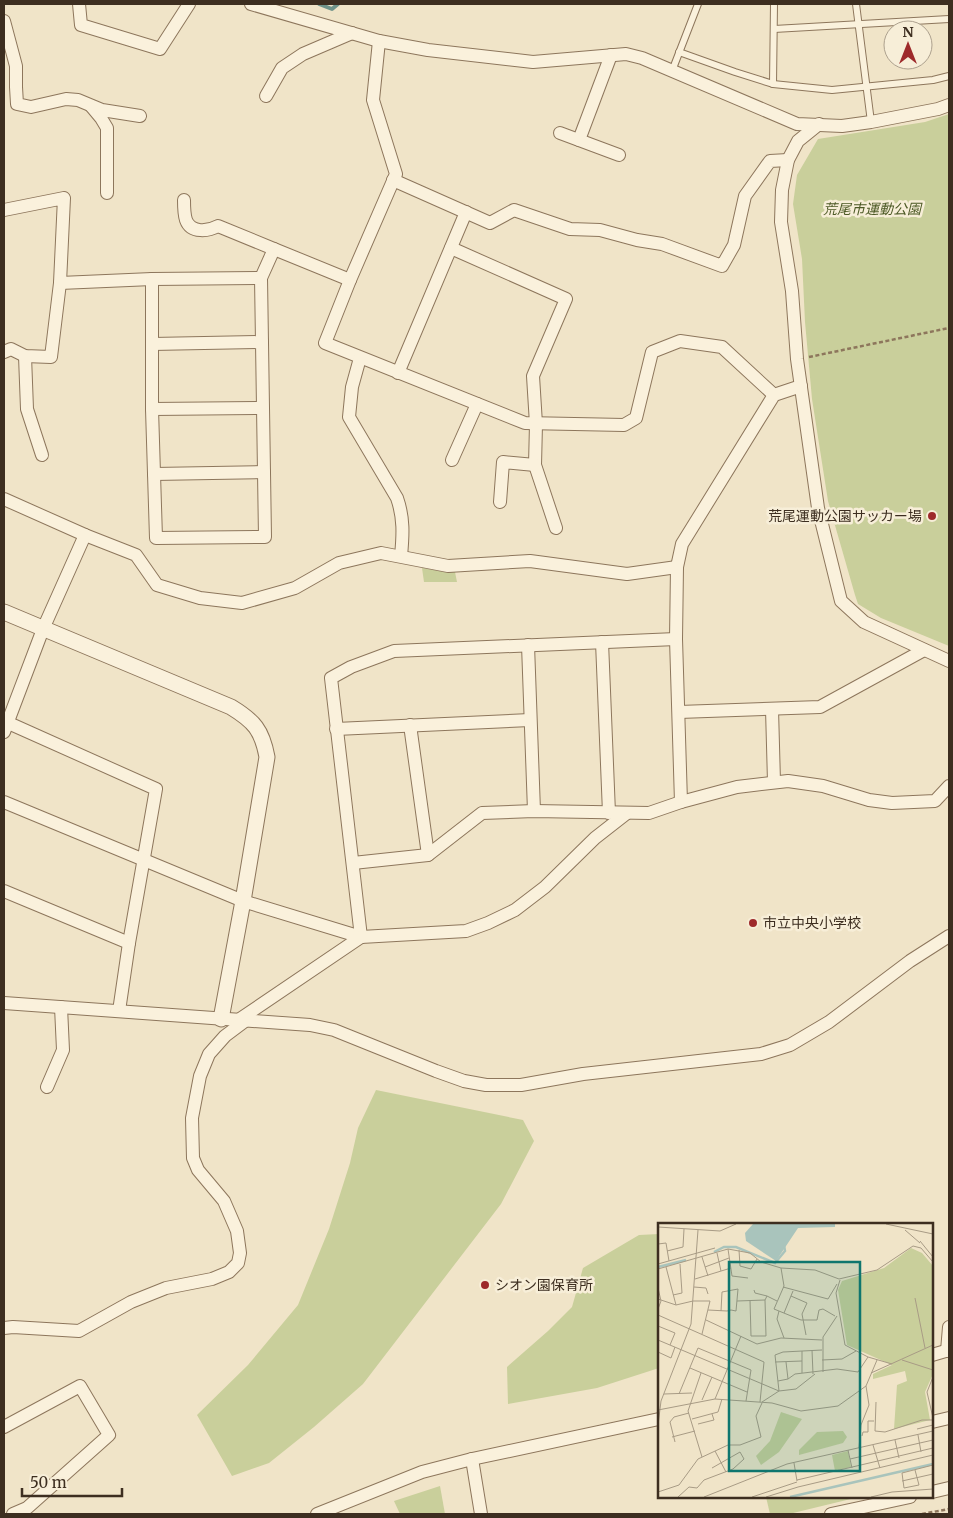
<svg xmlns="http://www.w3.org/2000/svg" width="953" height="1518" viewBox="0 0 953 1518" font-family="Merriweather,'Noto Sans JP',serif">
<rect width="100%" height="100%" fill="#f0e4c8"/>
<g fill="#c9cf9b">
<path d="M949,114V646L881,618L858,604L855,595L828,501L812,399L805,322L802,259L793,204L797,175L818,139L925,122Z"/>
<path d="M422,568L440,571L455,572L457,582H424Z"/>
<path d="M376,1090L523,1120L534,1141L501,1204L363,1384L314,1427L269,1463L232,1476L197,1415L248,1365L298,1305L329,1229L350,1163L358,1128Z"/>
<path d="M659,1234V1368L597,1388L508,1404L507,1367L548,1331L572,1307L583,1268L639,1235Z"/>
<path d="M440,1486L445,1514H400L394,1501Z"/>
<path d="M766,1497H859L789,1514H770Z"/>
</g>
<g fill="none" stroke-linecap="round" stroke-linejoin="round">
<path stroke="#6f938a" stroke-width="4" d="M319,4L332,9L338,4"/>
<g stroke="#8d765c" stroke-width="8">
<g id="service">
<path d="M856,4L871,122"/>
<path d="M774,29L949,19"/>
<path d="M679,52L735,72L773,84L832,90L933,80L949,76"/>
<path d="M672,71L698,4"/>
<path d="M773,84L774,4"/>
</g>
</g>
<g stroke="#8d765c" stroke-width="14">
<g id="minor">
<path d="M79,4L81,25L160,49L189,4"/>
<path d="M251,4L379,41L428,50L533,62L626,54L642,58L797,124L842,126L871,122L938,109L949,105"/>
<path d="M4,21L16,66V87L17,104L31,107L66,99L78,100L102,110L140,116"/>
<path d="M379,41L373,100L396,174L350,280L325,343L525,423L624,425L636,418L652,352L680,341L722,347L774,395"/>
<path d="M266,96L282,68L303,54L352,33"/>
<path d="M91,106L101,118L107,128V193"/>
<path d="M819,124L798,141L788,160L782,190L781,222L792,291L797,359L818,508L841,601L864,622L949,661"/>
<path d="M560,133L619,155"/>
<path d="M579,140L611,55"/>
<path d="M393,180L490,223L514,210L570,229L600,230L637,240L662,244L722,266L734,245L745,196L770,161L788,160"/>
<path d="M184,200C184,206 184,214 186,220C191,234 209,231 218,226L274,249"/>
<path d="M4,210L64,198L60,283L51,357L25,356L11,349L4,352"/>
<path d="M451,248L566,299L533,376L536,424L535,465L556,528"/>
<path d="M152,279V409L156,538L265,537L261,278L274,249L350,280"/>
<path d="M60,283L152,279L261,278"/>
<path d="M152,344L262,342"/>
<path d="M25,356L27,409L42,455"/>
<path d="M360,358L352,387L349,417L397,498C404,518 403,535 401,556"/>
<path d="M398,373L466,212"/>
<path d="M152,409L262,408"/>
<path d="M452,460L477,404"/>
<path d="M154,474L264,472"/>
<path d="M4,499L85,535L136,555L157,585L200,598L242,603L295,588L339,563L381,553L448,566L530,561L627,574L677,567"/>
<path d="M500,502L503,462L535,465"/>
<path d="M602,642L609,813"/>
<path d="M528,645L534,811"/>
<path d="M772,709L774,782"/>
<path d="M679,712L820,707L924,650"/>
<path d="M4,721L156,789L129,943L119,1011"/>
<path d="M410,725L428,855"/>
<path d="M336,729L530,720"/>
<path d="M4,732L43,629L85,535"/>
<path d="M4,802L243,901L361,937L466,931L488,923L515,910L545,887L595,838L627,813"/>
<path d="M681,802L676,639L677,567L682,544L774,395L801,386"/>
<path d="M353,863L428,855L482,813L534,811L649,813L681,802L737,787L788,781L823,786L869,800L892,803L935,801L949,786"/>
<path d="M4,891L129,943"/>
<path d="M361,937L331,678L351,667L394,651L676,639"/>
<path d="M4,1003L310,1025L334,1030L436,1071L464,1081L486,1085H521L583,1074L761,1054L790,1045L829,1022L910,961L949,936"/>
<path d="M237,1021L361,937"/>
<path d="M47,1087L63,1050L61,1007"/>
<path d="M4,1328L13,1327L79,1331L131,1302L166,1288L212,1279L229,1272L238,1263L240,1253L237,1231L224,1201L198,1170L193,1158L192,1118L200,1076L209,1054L225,1036L245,1021"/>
<path d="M947,1351L949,1327"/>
<path d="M932,1355L949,1350"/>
<path d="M932,1422L949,1418"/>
<path d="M4,1427L80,1386L109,1435L27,1508L13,1514"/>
<path d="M472,1459L481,1514"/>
<path d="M932,1492L949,1488"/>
<path d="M317,1514L422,1472L472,1459L659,1419"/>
<path d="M831,1514L910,1497"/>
</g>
</g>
<g stroke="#8d765c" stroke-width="17">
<path id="tertiary" d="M4,612L231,707C254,721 262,730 267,757L243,901L221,1019"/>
</g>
<g stroke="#8d765c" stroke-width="2.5" stroke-dasharray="4 2.5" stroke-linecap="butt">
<path d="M809,357L949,328"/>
<path d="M922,1514L949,1509"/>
</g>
<use href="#service" stroke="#faf1dc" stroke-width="6"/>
<use href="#minor" stroke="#faf1dc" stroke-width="12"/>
<use href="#tertiary" stroke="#faf1dc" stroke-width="15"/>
</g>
<g fill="#9e2a2b" stroke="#f7eed8" stroke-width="2">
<circle cx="932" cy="516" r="5"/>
<circle cx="753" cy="923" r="5"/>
<circle cx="485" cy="1285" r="5"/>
</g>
<g text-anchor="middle" stroke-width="5" stroke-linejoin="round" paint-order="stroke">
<g font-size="14" font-style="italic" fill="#4d5a26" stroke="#f7eed8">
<text x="872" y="214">荒尾市運動公園</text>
</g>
<g font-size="14" fill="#3d2e20" stroke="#f7eed8" text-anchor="start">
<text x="922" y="521" text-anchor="end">荒尾運動公園サッカー場</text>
<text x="763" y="928">市立中央小学校</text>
<text x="495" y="1290">シオン園保育所</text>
</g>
</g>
<g transform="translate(658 1223)">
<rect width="275" height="275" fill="#f0e4c8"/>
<path d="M253,25L264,30L275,43V151L267,169L272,197L236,206L239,162L249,158L247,148L215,156V151L234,142L189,122L180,67L184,58L226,45ZM123,189L144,196L121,229L103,242L98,233L112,218ZM185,208L189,214L185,220L141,232V227L159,209ZM190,228L193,244L177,248L174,232Z" fill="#c9cf9b"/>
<path d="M95,1H177V4L140,5L118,38L88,18L87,10Z" fill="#a9c4bc"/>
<path fill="none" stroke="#a9c4bc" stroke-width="2.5" d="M56,29L66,24H78L117,40L127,28L126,22M0,44L28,37M132,274L275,241"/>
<path fill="none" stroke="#a89b85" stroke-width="1" d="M228,1L275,11M0,4L62,8L78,1M247,7L262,20M262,18L275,34M0,21L8,20L11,38M70,26L74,53L90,55M81,27L82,43L93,46L99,36M9,28L25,24L26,6M59,30L63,48M44,34L50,53M0,41L57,25M8,44L18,82M47,44L71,35M123,45L126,63L116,86L143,97H159L161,87L165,86L177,93M0,46L70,26L92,30L103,39L123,45L157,47L181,56L219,47L255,23L263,25L275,39M37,56L73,45M182,57L178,70L187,122L210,134L234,141M36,64L48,65L50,71M125,64L170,76L179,61M0,65L3,78L0,86M96,67L97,70L109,73M15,72L24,70L22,41M133,73L149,80L144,91L148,112M257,75L267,125M0,76L18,82L35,78H52L44,111M92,77L93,113H108L107,77M79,78L107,77L109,73L119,78M50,87L69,88L73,87L78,88L80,66L64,69L63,88M121,88L119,96L126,115M126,90L135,68M0,92L106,139L102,179M48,97L99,121L123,115L164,117M0,103L17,110L12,122M0,117L121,168L138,166L157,151M154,127L155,151M144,128V150M0,129L13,135L17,124M164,137L184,136L198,128M244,137L275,147M117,139L144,138M128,139L130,156M32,145L89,169M165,149V114L179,93M43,150L30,188L44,234M213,150L275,122M275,154L269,169L275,195M120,158L130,156L137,151L179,146L200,149L210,134M121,168L117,132L125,129L164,127M6,171L34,170M21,171L40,125L93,147L88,178M57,176L83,113M44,177L54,154M104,179L121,168M218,179L217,208L227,209L264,197H275M0,187L57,176L114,180L143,188L180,183L208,163M34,196L60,189L64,176M40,201L56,197L54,191M0,202L3,178L33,101L40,7M0,206V247M259,206L275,202M260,212L263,229M204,213L205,209H210V198H216M14,214L37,208M237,217L241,235M17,219L12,199L16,194L31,190M215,222L222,245M201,225L203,202L211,182L208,163L219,137M190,227L194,245M57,228L68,249M192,236L275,217M136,240L139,258M257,247L261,262L246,265L244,250L275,242M139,257L275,225M244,258L275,251M0,269L21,262L40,236L70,222H82L103,214L98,193L104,180M20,274L31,264L39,265L46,257L75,246L86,236L82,229L54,245M46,274L129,241L275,208M94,274L139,259M108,274L140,264L275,232M213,274L234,269L275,266"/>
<path fill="#0f766e" fill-opacity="0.15" stroke="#0f766e" stroke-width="2.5" d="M71,39H202V248H71Z"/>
<rect width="275" height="275" fill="none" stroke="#3d2e20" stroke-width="2.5"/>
</g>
<rect width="953" height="1518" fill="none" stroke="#3d2e20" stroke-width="10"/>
<g transform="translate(908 45)"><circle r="24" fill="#f7eed8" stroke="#ada18e"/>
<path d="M0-4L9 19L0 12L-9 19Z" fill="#9e2a2b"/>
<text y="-8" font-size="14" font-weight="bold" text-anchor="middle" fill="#3d2e20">N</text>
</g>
<path d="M22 1488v8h100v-8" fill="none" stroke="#3d2e20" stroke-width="2.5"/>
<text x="30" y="1488" font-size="15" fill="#3d2e20" stroke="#f7eed8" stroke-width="4" paint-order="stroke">50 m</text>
</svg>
